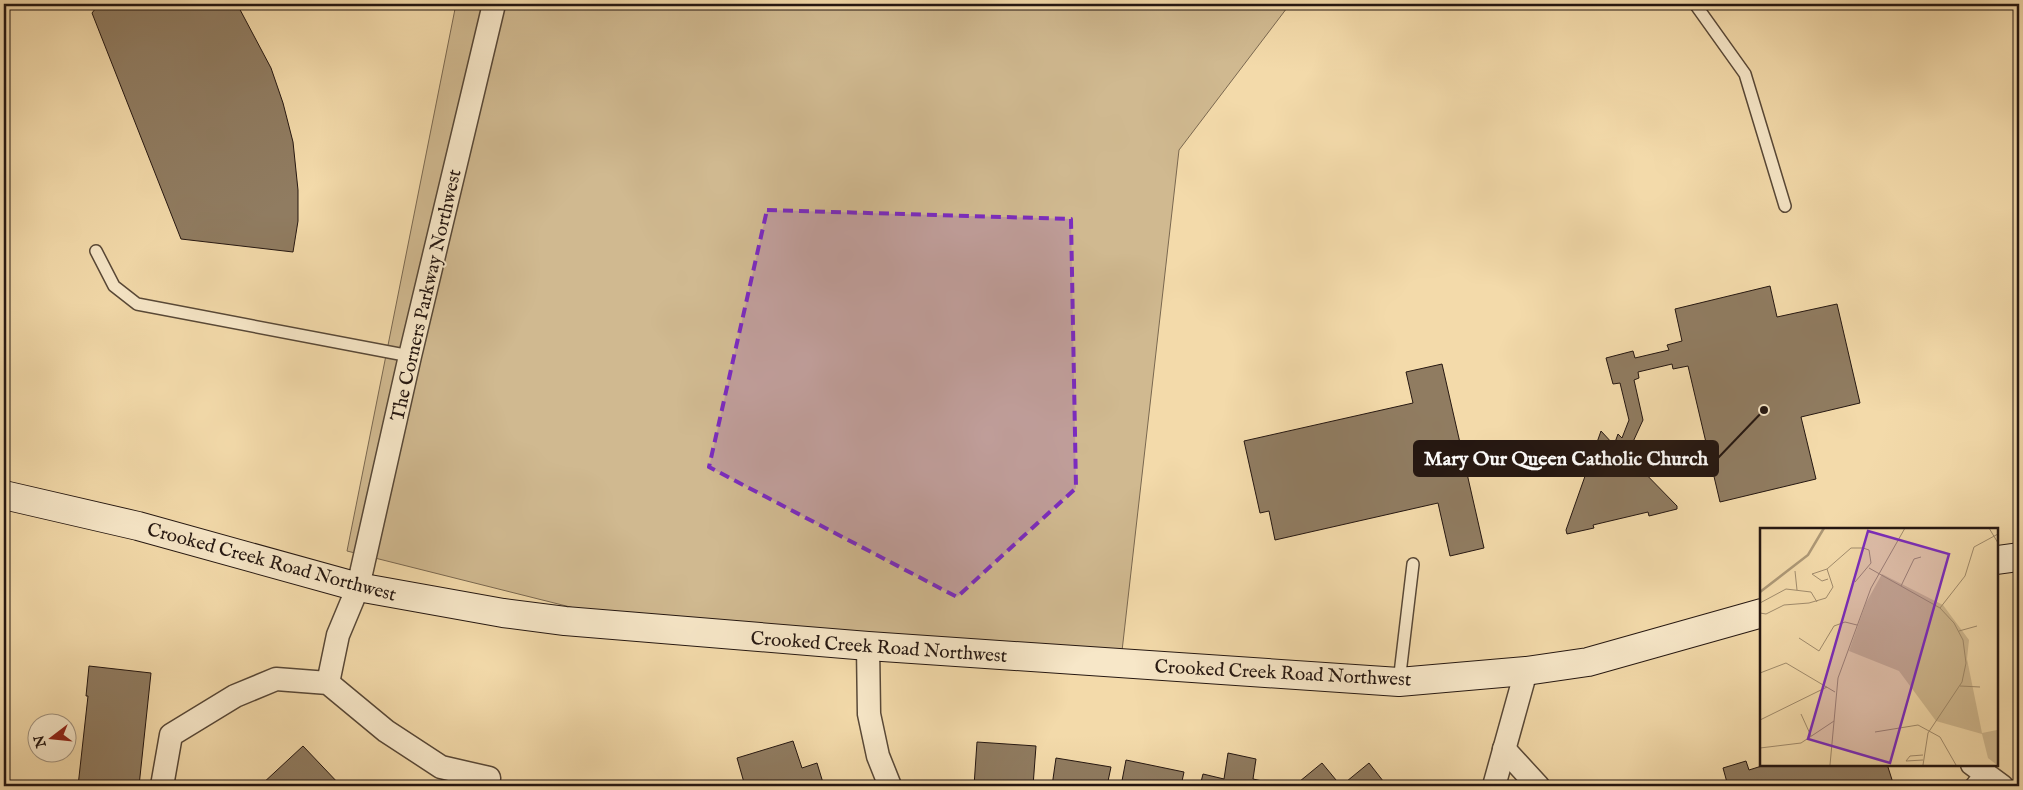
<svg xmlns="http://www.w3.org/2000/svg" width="2023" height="790" viewBox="0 0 2023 790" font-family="'IM FELL English',serif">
<rect width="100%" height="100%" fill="#f3daaa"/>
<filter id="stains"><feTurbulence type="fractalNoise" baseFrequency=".004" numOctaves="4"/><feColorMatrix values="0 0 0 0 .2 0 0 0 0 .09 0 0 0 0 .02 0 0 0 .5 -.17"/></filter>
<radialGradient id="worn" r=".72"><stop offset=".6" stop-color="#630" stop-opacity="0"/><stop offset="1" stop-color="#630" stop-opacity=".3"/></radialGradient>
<path fill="#d0b990" stroke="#7a6850" d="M456,4H1290L1179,150L1122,651L650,627L347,551Z"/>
<g fill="#907c61" stroke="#251711">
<path d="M99,4H237L271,68L283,103L293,142L298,190V221L293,252L181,239L92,13Z"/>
<path d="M1770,286L1777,317L1837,304L1860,403L1801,417L1816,479L1720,502L1688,366L1673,369L1672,364L1638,372L1639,378L1634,380L1643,420L1632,444L1640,450L1635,463L1677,506V509L1649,516L1648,512L1593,525L1594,528L1567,534L1566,530L1601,431L1614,445L1618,434L1622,438L1629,420L1620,383L1613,384L1606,358L1633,351L1635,358L1669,350L1667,345L1682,341L1675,309Z"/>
<path d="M1442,364L1484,548L1450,556L1438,503L1275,540L1269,511L1260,513L1244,441L1413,403L1406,372Z"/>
<path d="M89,666L151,673L139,786H78L88,696H86Z"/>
<path d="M793,741L802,768L817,763L824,786H745L737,758Z"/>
<path d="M977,742L1036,746L1033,786H974Z"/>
<path d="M303,746L341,786H262L261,785Z"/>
<path d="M1228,753L1256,759L1253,779L1267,782L1266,786H1200L1203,774L1224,779Z"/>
<path d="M1056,758L1111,767L1107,786H1052Z"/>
<path d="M1126,760L1184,772L1181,786H1121Z"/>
<path d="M1746,761L1749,770L1768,764H1887L1894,786H1728L1723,768Z"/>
<path d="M1322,763L1341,786L1369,763L1387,786H1294Z"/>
</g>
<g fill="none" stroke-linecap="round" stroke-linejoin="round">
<g stroke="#584837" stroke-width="14">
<g id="lane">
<path d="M1695,4L1745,74L1785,206"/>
<path d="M96,251L114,286L137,304L410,356"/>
<path d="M1399,682L1413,564"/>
<path d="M1970,786L1982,771"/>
</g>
</g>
<g stroke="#584837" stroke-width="25">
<g id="street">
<path d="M868,646L869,714L878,756L890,786"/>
<path d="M328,683L338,635L358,587L410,356L494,4"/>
<path d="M1504,749L1538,786"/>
<path d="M1972,764L2002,786"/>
<path d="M162,786L171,735L235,696L276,679L328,683L386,731L441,767L489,778"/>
<path d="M1494,786L1526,671"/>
</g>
</g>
<g stroke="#251711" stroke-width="30">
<g id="secondary">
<path d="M4,495L138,526L358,587L503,613L565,621L868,646L1399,682L1526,671L1588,662L1762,613"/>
<path d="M1997,560L2019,557"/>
</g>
</g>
<use href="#lane" stroke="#f7e7c8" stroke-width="11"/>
<use href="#street" stroke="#f7e7c8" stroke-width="22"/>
<use href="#secondary" stroke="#f7e7c8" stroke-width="28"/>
</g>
<path fill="#7b2cbf" fill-opacity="0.2" stroke="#7b2cbf" stroke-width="4" stroke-dasharray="10 6" stroke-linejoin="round" d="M767,210L1071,219L1076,488L957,597L709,467Z"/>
<g text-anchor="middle" stroke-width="4" stroke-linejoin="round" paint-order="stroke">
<g font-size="19" fill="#251711" stroke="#f7e7c8">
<text transform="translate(425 295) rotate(-77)" y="7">The Corners Parkway Northwest</text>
<text transform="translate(272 561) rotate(15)" y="7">Crooked Creek Road Northwest</text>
<text transform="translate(879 646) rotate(4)" y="7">Crooked Creek Road Northwest</text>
<text transform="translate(1283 672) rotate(3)" y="7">Crooked Creek Road Northwest</text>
</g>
</g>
<g transform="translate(1760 528)">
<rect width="238" height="238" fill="#f3daaa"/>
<path d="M122,46L183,77L209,112L207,131L222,205L237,202V237L228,230L222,206L176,193L139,143L89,123L106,75Z" fill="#d0b990"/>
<path fill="none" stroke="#ad9876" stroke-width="2.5" d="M0,64L48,27L64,0"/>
<path fill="none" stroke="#a18c6d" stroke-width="1" d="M229,0L238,15M109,40L180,80L194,95L203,112L206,135L202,154L168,205L163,237M67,41L52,46L62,53L68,51M35,43L37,62M141,58L154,31L161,29M0,75L26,61L51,64L57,74M180,80L205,48L214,19L238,6M0,85L6,86L24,77L49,75L66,70L73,59L67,41L91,20H103L109,22L111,35L95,54M199,103L217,98M39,110L59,123L74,98L85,94L97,97M0,145L26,135L75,164M200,158L220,159M41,186L51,208M0,192L67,159M115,204L158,197L180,209L196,237M0,220L41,215L74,193M163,232L146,233L150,228L163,227M70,237L78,150L111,60L145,0"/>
<path fill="#7b2cbf" fill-opacity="0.15" stroke="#7b2cbf" stroke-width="2.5" d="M108,3L189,26L130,235L48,211Z"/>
<rect width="238" height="238" fill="none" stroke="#251711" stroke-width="2.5"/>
</g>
<path fill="none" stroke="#251711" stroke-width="2" d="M1764 410L1718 458"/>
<circle fill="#251711" stroke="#f7e7c8" stroke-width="2" cx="1764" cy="410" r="5"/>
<rect fill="#251711" stroke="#251711" stroke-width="2" x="1414" y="441" width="304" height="35" rx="5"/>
<g font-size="20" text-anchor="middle" font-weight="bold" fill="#fff">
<text x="1566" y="465">Mary Our Queen Catholic Church</text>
</g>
<rect width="2023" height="790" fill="none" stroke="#f3daaa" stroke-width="20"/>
<rect x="5" y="5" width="2013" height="780" fill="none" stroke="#251711" stroke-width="2.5"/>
<rect x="10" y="10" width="2003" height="770" fill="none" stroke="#251711"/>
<g transform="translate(52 738) rotate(254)"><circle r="24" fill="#f7e7c8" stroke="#a3947f"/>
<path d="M0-4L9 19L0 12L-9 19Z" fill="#8f2418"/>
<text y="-8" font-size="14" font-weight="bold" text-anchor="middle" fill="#251711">N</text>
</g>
<rect width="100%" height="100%" filter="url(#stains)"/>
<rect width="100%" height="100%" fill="url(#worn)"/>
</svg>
